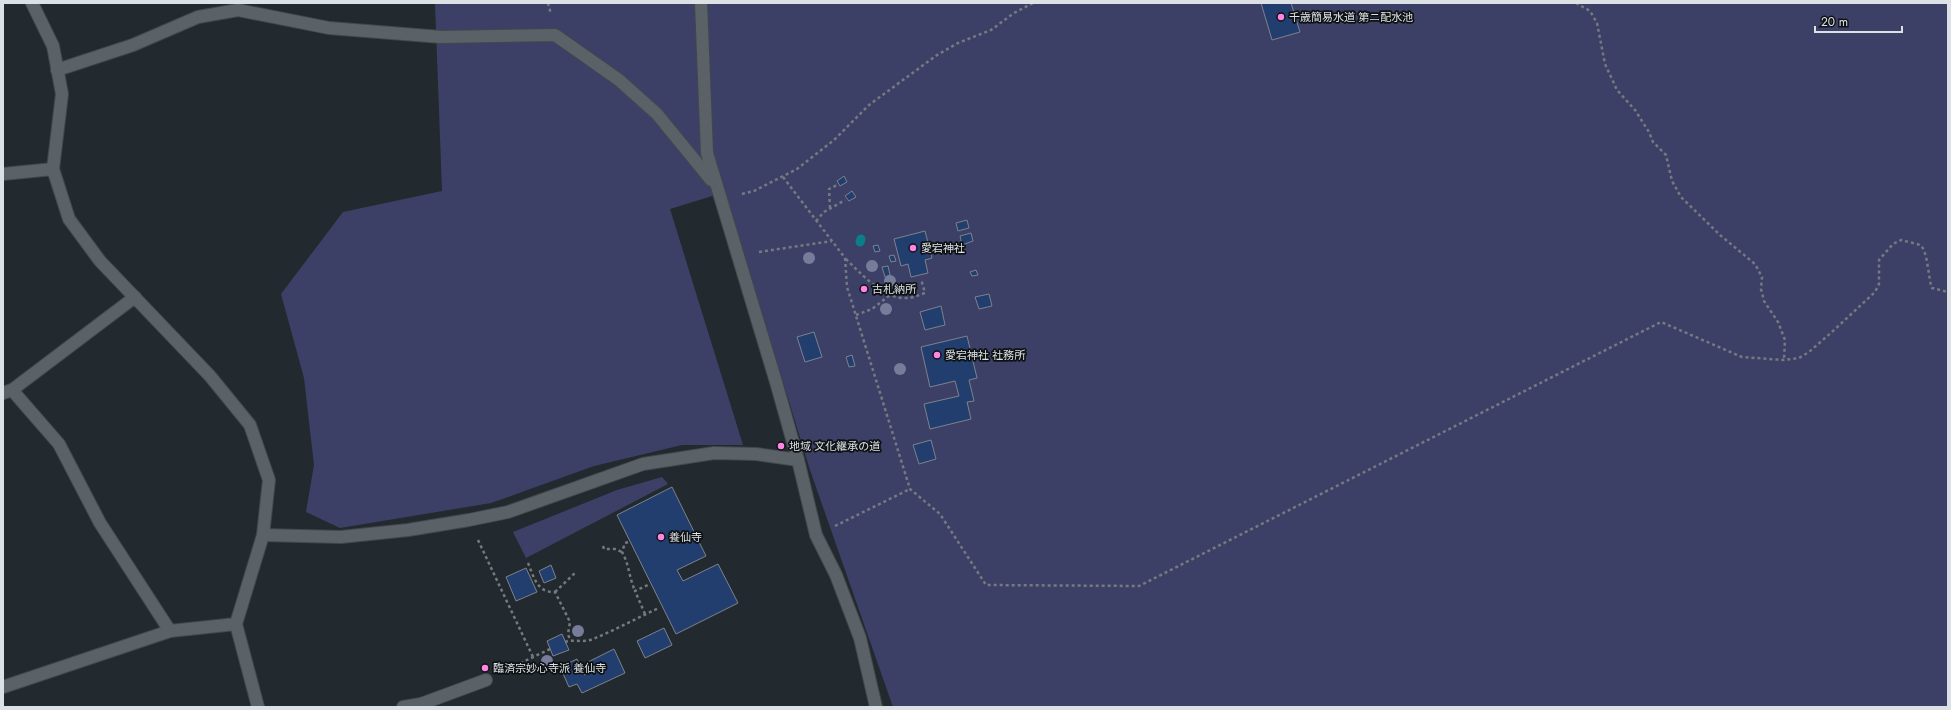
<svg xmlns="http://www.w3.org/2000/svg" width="1951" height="710" viewBox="0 0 1951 710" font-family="Jost,'Noto Sans JP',sans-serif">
<rect width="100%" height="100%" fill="#232a2f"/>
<g fill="#3d4066">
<path d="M435,3H1948V707H893L810,470L725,192L670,209L743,445H682L594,466L491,503L340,528L306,512L314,465L304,378L281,294L343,212L442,191Z"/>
<path d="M662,477L668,484L526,558L513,532L617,490Z"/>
</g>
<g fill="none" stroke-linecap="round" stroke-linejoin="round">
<path stroke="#0b7e87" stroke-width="9" d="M860,242L861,239"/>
</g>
<g fill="#223e6f" stroke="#7d828b">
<path d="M1261,3H1291L1300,32L1272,40Z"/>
<path d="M844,176L847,182L840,186L837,181Z"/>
<path d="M852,191L856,197L849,201L845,196Z"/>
<path d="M967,220L969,228L958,231L956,223Z"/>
<path d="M925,231L932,258L925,260L928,273L911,277L908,264L901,266L894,239Z"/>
<path d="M971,233L973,241L962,245L960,236Z"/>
<path d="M878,245L880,251L875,252L873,246Z"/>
<path d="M894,255L896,261L891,262L889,256Z"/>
<path d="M888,266L890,275L885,277L882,267Z"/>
<path d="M976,270L978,275L972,276L970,272Z"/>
<path d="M989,294L992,306L979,309L975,297Z"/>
<path d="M941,306L945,325L925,330L920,312Z"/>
<path d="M814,332L822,357L805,362L797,337Z"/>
<path d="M967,336L977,378L969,380L974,401L967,402L971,419L930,429L924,404L959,396L955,381L930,387L921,347Z"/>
<path d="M852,355L855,366L849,367L846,357Z"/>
<path d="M931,440L936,459L919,464L913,445Z"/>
<path d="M672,487L706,556L677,570L683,581L718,564L738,603L676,634L617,515Z"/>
<path d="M551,565L556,578L544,583L539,571Z"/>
<path d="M526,568L537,592L516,601L506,577Z"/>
<path d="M664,628L672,645L645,658L637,641Z"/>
<path d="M562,634L569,650L553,656L547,641Z"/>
<path d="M614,649L625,673L582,693L577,684L569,687L560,667L577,659L584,675L592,671L588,662Z"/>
</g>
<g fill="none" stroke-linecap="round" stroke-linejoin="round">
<g stroke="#42484d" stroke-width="14">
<g id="street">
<path d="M32,3L53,46L62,94L53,169L69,219L100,261L210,376L250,425L269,480L263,535L236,624L258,707"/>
<path d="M701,3L707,153L776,382L798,460L816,535L836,575L860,638L876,707"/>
<path d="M57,70L133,45L198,17L238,10L329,28L441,37L555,35L619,80L657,114L711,180"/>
<path d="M3,174L53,169"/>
<path d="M12,390L59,444L100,523L170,631"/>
<path d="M3,393L12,390L135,297"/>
<path d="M263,535L341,537L408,530L469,520L508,512L643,464L714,453L756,454L798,460"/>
<path d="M3,687L170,631L236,624"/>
<path d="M403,707L421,704L486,680"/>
</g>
</g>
<g stroke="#747a7f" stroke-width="2.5" stroke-dasharray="3 3" stroke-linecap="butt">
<path d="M548,3L551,14"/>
<path d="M1576,3L1590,11L1597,23L1605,64L1617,90L1635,110L1649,132L1653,142L1666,155L1672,181L1681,197L1720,235L1755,264L1762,277L1761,289L1764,301L1778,322L1785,340L1784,360"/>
<path d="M783,177L845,258L847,287L910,489L940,514L986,585L1139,586L1661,322L1742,357L1784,360L1799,358L1809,352L1833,331L1875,292L1879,284V260L1893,244L1901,240C1907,242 1915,243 1920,245C1928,250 1928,278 1932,288L1948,292"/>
<path d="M742,194L754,191L797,169L834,140L869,105L937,55L958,43L991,30L1014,13L1033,3"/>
<path d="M830,208L829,189L837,185"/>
<path d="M816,221L824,212L845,200"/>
<path d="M759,252L832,241"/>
<path d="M846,259C860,273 885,300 907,298C913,298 919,295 925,293L921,279"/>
<path d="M856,315L872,309L890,295"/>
<path d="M835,526L910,489"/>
<path d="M478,540L533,657"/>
<path d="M628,542L625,543L622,552C629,564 629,577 635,591"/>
<path d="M603,546L604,549H615L622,552"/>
<path d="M528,563C534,577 537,593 555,592L570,622L568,634L570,640"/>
<path d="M555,592L576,572"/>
<path d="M645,614L635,591L648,585"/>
<path d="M565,642C573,639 584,643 593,639C615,630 637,618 659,608"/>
<path d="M504,671L550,649"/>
</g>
<use href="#street" stroke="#5a6268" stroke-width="12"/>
</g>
<g fill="#767c9a">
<circle cx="809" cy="258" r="6"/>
<circle cx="872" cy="266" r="6"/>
<circle cx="890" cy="281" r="6"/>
<circle cx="886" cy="309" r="6"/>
<circle cx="900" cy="369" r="6"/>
<circle cx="578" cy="631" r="6"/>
<circle cx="547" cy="661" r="6"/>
</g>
<g fill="#fd86e2" stroke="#0f1214" stroke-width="1.5">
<circle cx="1281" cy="17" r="4"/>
<circle cx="913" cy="248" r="4"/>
<circle cx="864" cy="289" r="4"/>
<circle cx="937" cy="355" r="4"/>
<circle cx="781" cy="446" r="4"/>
<circle cx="661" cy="537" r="4"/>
<circle cx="485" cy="668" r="4"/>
</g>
<g text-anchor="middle" stroke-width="3.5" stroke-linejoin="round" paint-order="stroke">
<g font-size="11" fill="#dce1e5" stroke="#0f1214" text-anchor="start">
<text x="1289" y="21">千歳簡易水道 第ニ配水池</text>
<text x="921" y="252">愛宕神社</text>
<text x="872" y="293">古札納所</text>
<text x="945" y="359">愛宕神社 社務所</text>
<text x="789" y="450">地域 文化継承の道</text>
<text x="669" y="541">養仙寺</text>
<text x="493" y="672">臨済宗妙心寺派 養仙寺</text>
</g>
</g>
<rect width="1951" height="710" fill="none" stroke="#dce1e5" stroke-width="8"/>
<path d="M1815 26v6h87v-6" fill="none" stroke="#dce1e5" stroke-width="2"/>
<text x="1821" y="26" font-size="12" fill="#dce1e5" stroke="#0f1214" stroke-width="3" paint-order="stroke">20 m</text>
</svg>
